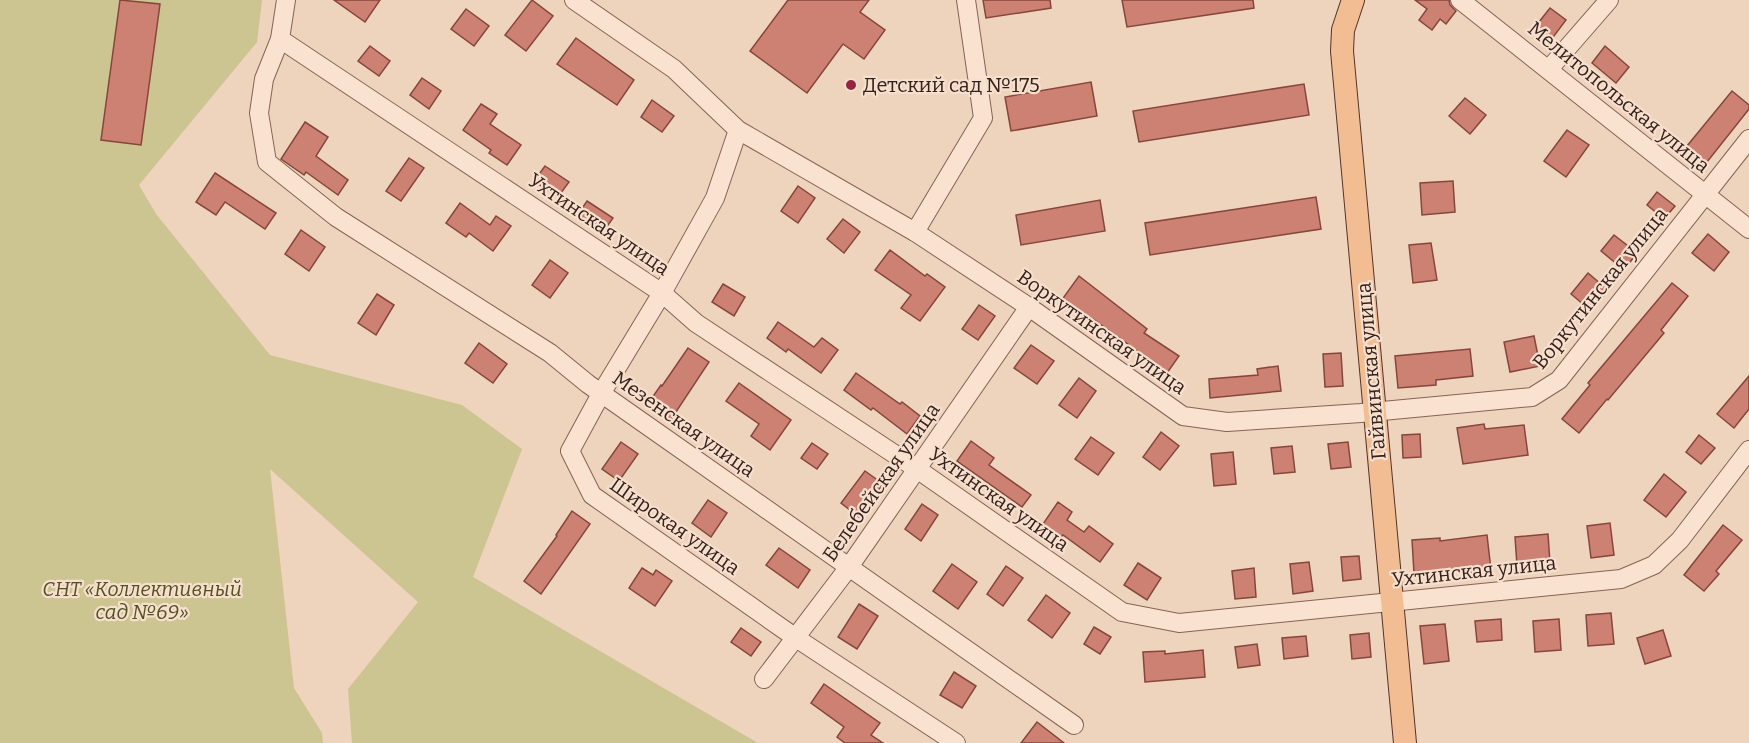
<svg xmlns="http://www.w3.org/2000/svg" width="1749" height="743" viewBox="0 0 1749 743" font-family="Bitter,serif">
<rect width="100%" height="100%" fill="#eed3bd"/>
<path fill="#ccc491" d="M0,0H262L257,42L139,185L156,214L270,355L462,405L522,449L473,577L758,743H352L348,689L418,602L270,469L294,688L322,733L323,743H0Z"/>
<g fill="#cd8172" stroke="#86463c" stroke-width="1.5">
<path d="M120,0L160,4L141,145L101,140Z"/>
<path d="M334,0H380L365,22Z"/>
<path d="M532,0L553,16L526,51L505,35Z"/>
<path d="M788,0H869L860,12L885,30L864,59L843,44L807,93L750,51Z"/>
<path d="M983,0H1050L1051,8L986,18Z"/>
<path d="M1122,0H1253L1254,8L1127,27Z"/>
<path d="M1415,0H1449L1450,5L1456,11L1446,24L1440,19L1432,30L1419,20L1427,9Z"/>
<path d="M1550,8L1566,20L1551,40L1535,27Z"/>
<path d="M466,9L489,26L474,46L451,29Z"/>
<path d="M576,38L634,80L617,105L557,64Z"/>
<path d="M370,46L390,61L379,76L358,61Z"/>
<path d="M1605,46L1629,67L1616,83L1592,63Z"/>
<path d="M422,78L441,91L429,109L410,95Z"/>
<path d="M1091,82L1097,116L1011,131L1005,97Z"/>
<path d="M1304,84L1309,115L1139,142L1133,111Z"/>
<path d="M1732,91L1749,105V109L1707,162L1687,146Z"/>
<path d="M1465,98L1486,115L1470,134L1449,116Z"/>
<path d="M652,100L674,116L662,132L641,117Z"/>
<path d="M481,104L497,114L490,124L521,145L507,165L489,153L491,150L463,130Z"/>
<path d="M305,122L328,137L316,156L348,180L338,195L306,172L304,175L281,159Z"/>
<path d="M1567,130L1589,145L1566,177L1544,161Z"/>
<path d="M409,158L424,168L401,201L386,191Z"/>
<path d="M545,166L569,182L558,197L534,181Z"/>
<path d="M215,173L276,213L265,229L225,202L216,215L196,202Z"/>
<path d="M1453,181L1455,212L1422,215L1420,183Z"/>
<path d="M798,186L815,198L798,223L781,211Z"/>
<path d="M1657,192L1675,206L1664,219L1647,205Z"/>
<path d="M1316,197L1321,229L1150,255L1145,223Z"/>
<path d="M1100,200L1105,231L1021,245L1016,215Z"/>
<path d="M587,201L613,218L603,232L577,216Z"/>
<path d="M460,203L490,225L496,216L511,226L493,251L469,233L466,237L446,223Z"/>
<path d="M843,219L860,232L844,253L827,239Z"/>
<path d="M301,230L325,247L309,271L285,254Z"/>
<path d="M1708,234L1729,252L1714,271L1692,253Z"/>
<path d="M1614,235L1637,253L1624,270L1601,251Z"/>
<path d="M1431,243L1437,280L1413,283L1409,245Z"/>
<path d="M890,250L925,276L927,274L945,287L920,321L901,308L911,295L875,270Z"/>
<path d="M550,260L568,273L550,298L532,285Z"/>
<path d="M1588,273L1608,290L1591,311L1571,294Z"/>
<path d="M1079,276L1147,329L1144,333L1179,356L1167,373L1142,357L1143,355L1093,319L1090,322L1061,301Z"/>
<path d="M1672,283L1688,296L1661,330L1664,333L1608,400L1607,399L1579,433L1562,419L1590,385L1588,383Z"/>
<path d="M723,284L745,297L734,316L712,302Z"/>
<path d="M377,294L394,305L376,335L358,323Z"/>
<path d="M979,305L995,316L978,340L962,329Z"/>
<path d="M778,322L814,347L822,338L838,350L821,373L788,349L786,352L767,338Z"/>
<path d="M1534,336L1540,366L1510,372L1504,342Z"/>
<path d="M479,343L507,364L493,383L465,363Z"/>
<path d="M1031,345L1054,361L1037,384L1014,368Z"/>
<path d="M688,348L709,362L670,421L647,405L661,385L662,386Z"/>
<path d="M1470,349L1473,376L1436,380V385L1398,388L1395,356Z"/>
<path d="M1341,353L1343,386L1325,387L1323,354Z"/>
<path d="M1278,366L1281,391L1210,398L1209,379L1258,375L1257,369Z"/>
<path d="M856,373L900,404L902,402L920,416L907,434L873,408L871,410L844,390Z"/>
<path d="M1749,376V409L1734,428L1717,414Z"/>
<path d="M1079,378L1096,391L1077,418L1059,405Z"/>
<path d="M739,383L791,420L770,450L751,436L759,424L726,401Z"/>
<path d="M1484,424L1485,429L1524,425L1528,455L1463,464L1457,428Z"/>
<path d="M1161,432L1179,446L1160,470L1143,457Z"/>
<path d="M1420,434L1421,457L1403,458L1402,435Z"/>
<path d="M1699,435L1715,448L1701,464L1686,452Z"/>
<path d="M1091,437L1114,453L1098,475L1075,459Z"/>
<path d="M971,441L994,458L989,465L1031,495L1022,507L957,461Z"/>
<path d="M621,442L638,454L619,481L602,469Z"/>
<path d="M1348,442L1351,467L1331,469L1328,444Z"/>
<path d="M812,443L828,454L817,469L801,458Z"/>
<path d="M1292,446L1295,472L1274,474L1271,448Z"/>
<path d="M1233,452L1236,484L1214,486L1211,454Z"/>
<path d="M865,471L883,484L859,517L841,503Z"/>
<path d="M1664,474L1686,492L1666,517L1644,500Z"/>
<path d="M708,500L727,513L711,537L692,523Z"/>
<path d="M1058,502L1072,512L1067,520L1084,532L1089,526L1113,544L1100,562L1063,535L1061,537L1043,524Z"/>
<path d="M922,504L938,515L921,541L905,529Z"/>
<path d="M572,511L590,524L541,594L524,581L557,536L556,535Z"/>
<path d="M1610,523L1614,555L1591,558L1587,526Z"/>
<path d="M1723,525L1742,540L1716,571L1719,574L1704,591L1684,575Z"/>
<path d="M1548,534L1550,563L1517,565L1515,537Z"/>
<path d="M1487,535L1491,570L1467,573L1466,570L1414,573L1412,540L1440,538V541Z"/>
<path d="M779,548L810,570L798,588L766,565Z"/>
<path d="M1359,556L1361,579L1343,581L1341,557Z"/>
<path d="M1309,562L1313,591L1293,594L1290,564Z"/>
<path d="M1138,563L1161,578L1147,600L1124,585Z"/>
<path d="M952,564L977,582L958,609L933,591Z"/>
<path d="M1006,566L1023,578L1003,606L987,594Z"/>
<path d="M642,568L653,575L656,570L672,581L655,606L629,588Z"/>
<path d="M1254,568L1256,597L1235,599L1232,571Z"/>
<path d="M1046,595L1070,613L1052,638L1028,620Z"/>
<path d="M859,604L878,616L857,649L838,637Z"/>
<path d="M1611,613L1614,644L1588,646L1586,615Z"/>
<path d="M1501,619L1502,640L1477,642L1475,621Z"/>
<path d="M1559,619L1561,650L1535,652L1533,621Z"/>
<path d="M1445,624L1449,661L1424,664L1420,626Z"/>
<path d="M1094,627L1111,637L1100,654L1084,644Z"/>
<path d="M741,628L761,642L751,656L731,642Z"/>
<path d="M1663,630L1671,656L1645,664L1637,638Z"/>
<path d="M1369,633L1371,657L1352,659L1350,635Z"/>
<path d="M1306,636L1308,656L1284,659L1282,638Z"/>
<path d="M1257,644L1260,665L1238,668L1235,647Z"/>
<path d="M1203,650L1205,677L1145,682L1143,652L1165,651V654Z"/>
<path d="M954,672L976,686L962,708L940,695Z"/>
<path d="M824,684L880,723L871,735L883,743H845L837,737L844,727L811,703Z"/>
<path d="M1037,722L1064,743H1021Z"/>
</g>
<g fill="none" stroke-linecap="round" stroke-linejoin="round">
<g stroke="#866356" stroke-width="20">
<g id="minor">
<path d="M286,0L280,39L264,79L259,113L267,162L336,217L550,353L588,384L1074,725"/>
<path d="M574,0L674,69L738,130L915,232L1029,307L1183,416L1227,422L1361,413L1532,397L1559,380L1749,139"/>
<path d="M1460,0L1749,229"/>
<path d="M280,39L662,293L696,323L917,469L1122,612L1179,623L1621,579L1654,565L1680,540L1749,450"/>
<path d="M1549,69L1609,0"/>
<path d="M738,130L715,198L662,293L602,392L570,451L592,495L796,638L956,743"/>
<path d="M915,232L983,118L966,0"/>
<path d="M764,679L849,567L1029,307"/>
</g>
</g>
<g stroke="#53332b" stroke-width="24">
<path id="major" d="M1353,0L1343,30L1342,51L1405,743"/>
</g>
<use href="#minor" stroke="#f9e2d0" stroke-width="18"/>
<use href="#major" stroke="#f3bd93" stroke-width="22"/>
</g>
<circle fill="#962543" stroke="#f6dfcd" stroke-width="2" cx="851" cy="85" r="6"/>
<g text-anchor="middle" stroke-width="4.5" stroke-linejoin="round" paint-order="stroke">
<g font-size="20" fill="#35211b" stroke="#f6dfcd" text-anchor="start">
<text x="863" y="92">Детский сад №175</text>
</g>
<g font-size="20" fill="#35211b" stroke="#f6dfcd">
<text transform="translate(1619 97) rotate(39)" y="7">Мелитопольская улица</text>
<text transform="translate(599 224) rotate(34)" y="7">Ухтинская улица</text>
<text transform="translate(1600 288) rotate(-51)" y="7">Воркутинская улица</text>
<text transform="translate(1102 332) rotate(35)" y="7">Воркутинская улица</text>
<text transform="translate(1371 371) rotate(-95)" y="7">Гайвинская улица</text>
<text transform="translate(684 424) rotate(35)" y="7">Мезенская улица</text>
<text transform="translate(881 482) rotate(-55)" y="7">Белебейская улица</text>
<text transform="translate(999 499) rotate(35)" y="7">Ухтинская улица</text>
<text transform="translate(675 526) rotate(35)" y="7">Широкая улица</text>
<text transform="translate(1474 571) rotate(-6)" y="7">Ухтинская улица</text>
</g>
<g font-size="20" font-style="italic" fill="#525221" stroke="#f6dfcd">
<text x="142" y="596">СНТ «Коллективный<tspan x="142" dy="23">сад №69»</tspan></text>
</g>
</g>
</svg>
